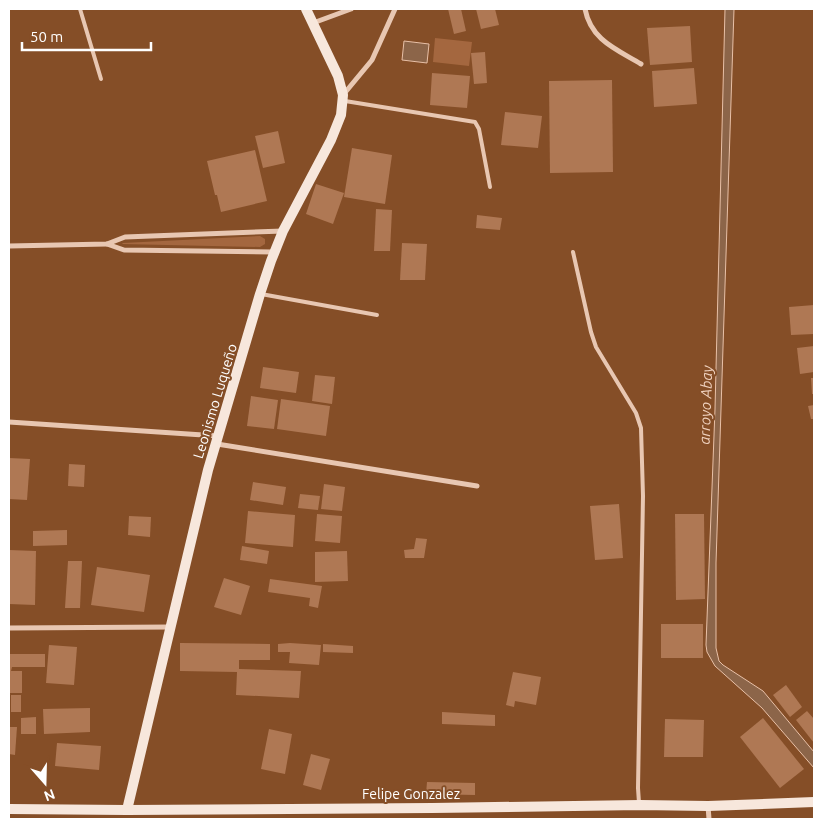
<svg xmlns="http://www.w3.org/2000/svg" width="823" height="828" viewBox="0 0 823 828" font-family="Ubuntu,sans-serif">
<rect width="100%" height="100%" fill="#854e27"/>
<g fill="#a4673f">
<path d="M435,38L472,42L469,66L433,62Z"/>
<path d="M260,236L265,239V244L260,247L122,244L123,243Z"/>
</g>
<g fill="#8c6549" stroke="#e8c0a7">
<path d="M725,9H734L716,563V648L719,661L723,665L763,691L814,752V768L762,708L715,666L707,652L706,645L715,409Z"/>
<path d="M404,41L429,44L427,63L402,60Z"/>
</g>
<g fill="#af7854">
<path d="M448,9H461L466,31L454,34Z"/>
<path d="M476,9H495L499,25L481,29Z"/>
<path d="M690,26L692,62L650,65L647,28Z"/>
<path d="M485,52L487,83L474,84L471,53Z"/>
<path d="M694,68L697,104L654,107L652,71Z"/>
<path d="M432,73L470,76L467,108L430,105Z"/>
<path d="M612,80L613,172L550,173L549,81Z"/>
<path d="M505,112L542,116L538,148L501,145Z"/>
<path d="M278,131L285,163L263,168L255,136Z"/>
<path d="M352,148L392,155L385,204L344,197Z"/>
<path d="M255,150L267,201L221,212L217,195H215L207,161Z"/>
<path d="M316,184L344,193L333,224L306,214Z"/>
<path d="M376,209L392,210L390,251H374Z"/>
<path d="M477,215L502,218L500,230L476,228Z"/>
<path d="M402,243L427,244L425,280H400Z"/>
<path d="M814,305V334L791,335L789,307Z"/>
<path d="M814,346V372L800,374L797,348Z"/>
<path d="M263,367L299,372L296,393L260,388Z"/>
<path d="M315,375L335,377L332,404L312,401Z"/>
<path d="M811,378H814V394H812Z"/>
<path d="M251,396L278,400L274,429L247,426Z"/>
<path d="M281,399L330,406L326,436L277,429Z"/>
<path d="M814,405V419H811L808,406Z"/>
<path d="M9,458L30,459L27,500L9,499Z"/>
<path d="M69,464L85,465L84,487L68,486Z"/>
<path d="M253,482L286,487L283,505L250,500Z"/>
<path d="M324,484L345,487L342,511L321,509Z"/>
<path d="M300,494L320,496L318,510L298,508Z"/>
<path d="M619,504L623,558L595,560L590,506Z"/>
<path d="M248,511L295,515L293,547L245,543Z"/>
<path d="M317,514L342,516L340,543L315,541Z"/>
<path d="M675,514H704L705,599L676,600Z"/>
<path d="M129,516L151,517L150,537L128,535Z"/>
<path d="M67,530V545L33,546V531Z"/>
<path d="M416,538L427,539L424,558H405L404,550L414,549Z"/>
<path d="M242,546L269,551L267,564L240,560Z"/>
<path d="M9,550L36,551L35,605L9,604Z"/>
<path d="M347,551L348,581L315,582V552Z"/>
<path d="M68,561H82L80,608H65Z"/>
<path d="M97,567L150,575L144,612L91,605Z"/>
<path d="M224,578L250,586L241,615L214,607Z"/>
<path d="M270,579L322,586L318,608L309,606L310,598L268,592Z"/>
<rect x="661" y="624" width="42" height="34"/>
<path d="M180,643L270,644V660H239V669L301,671L299,698L236,695L237,672L180,671Z"/>
<path d="M290,643L321,645L319,665L289,663L290,652H278V644Z"/>
<path d="M323,644L353,646V653L323,652Z"/>
<path d="M49,645L77,647L74,685L46,683Z"/>
<path d="M9,654H45V667H12L11,671H22V693H9Z"/>
<path d="M513,672L541,677L536,705L515,701L514,707L506,705Z"/>
<path d="M786,685L802,707L790,717L773,695Z"/>
<rect x="11" y="695" width="10" height="17"/>
<path d="M90,708V732L44,734L43,709Z"/>
<path d="M807,711L814,719V743L796,720Z"/>
<path d="M442,712L495,715V726L442,724Z"/>
<path d="M36,717V734H21V718Z"/>
<path d="M763,718L804,769L780,788L740,737Z"/>
<path d="M665,719L704,720L703,757H664Z"/>
<path d="M9,727H17L15,755L9,754Z"/>
<path d="M269,729L292,734L285,774L261,769Z"/>
<path d="M57,743L101,746L99,770L55,766Z"/>
<path d="M311,754L330,759L321,790L303,785Z"/>
<path d="M427,782L475,783V795L426,794Z"/>
</g>
<g fill="none" stroke-linecap="round" stroke-linejoin="round">
<g stroke="#e8c7b2" stroke-width="4">
<path d="M80,9L101,79"/>
<path d="M345,101L475,122L479,129L490,187"/>
<path d="M573,252L591,332L596,347L636,413L641,428L643,496L638,788L639,803"/>
<path d="M261,294L377,315"/>
</g>
<g stroke="#e8c7b2" stroke-width="5">
<path d="M585,9C591,40 616,49 641,64"/>
<path d="M313,23L351,9"/>
<path d="M343,95L372,60L395,9"/>
<path d="M107,244L124,250L274,252"/>
<path d="M9,246L107,244L125,237L283,231"/>
<path d="M9,422L218,436"/>
<path d="M217,444L477,486"/>
<path d="M9,628L171,627"/>
<path d="M708,806L709,819"/>
</g>
<g stroke="#f7e7dc" stroke-width="10">
<path d="M9,809L127,810L432,808L640,805L708,806L814,802"/>
<path d="M127,810L208,470L260,294L271,261L283,231L331,140L341,115L343,95L338,76L306,9"/>
</g>
</g>
<g text-anchor="middle" stroke-width="4" stroke-linejoin="round" paint-order="stroke">
<g font-size="14" fill="#fff" stroke="#854e27">
<text transform="translate(215 401) rotate(-73)" y="5">Leonismo Luqueño</text>
<text x="411" y="799">Felipe Gonzalez</text>
</g>
<g font-size="15" font-style="italic" fill="#efd1be" stroke="#854e27">
<text transform="translate(706 405) rotate(-88)" y="5">arroyo Abay</text>
</g>
</g>
<rect width="823" height="828" fill="none" stroke="#ffffff" stroke-width="20"/>
<g transform="translate(45 783) rotate(160)" stroke="#854e27" stroke-width="4" paint-order="stroke">
<path d="M0-4L9 19L0 12L-9 19Z" fill="#ffffff"/>
<text y="-8" font-size="14" font-weight="bold" text-anchor="middle" fill="#ffffff">N</text>
</g>
<path d="M22 42v8h129v-8" fill="none" stroke="#ffffff" stroke-width="2.5"/>
<text x="30" y="42" font-size="15" fill="#ffffff" stroke="#854e27" stroke-width="4" paint-order="stroke">50 m</text>
</svg>
